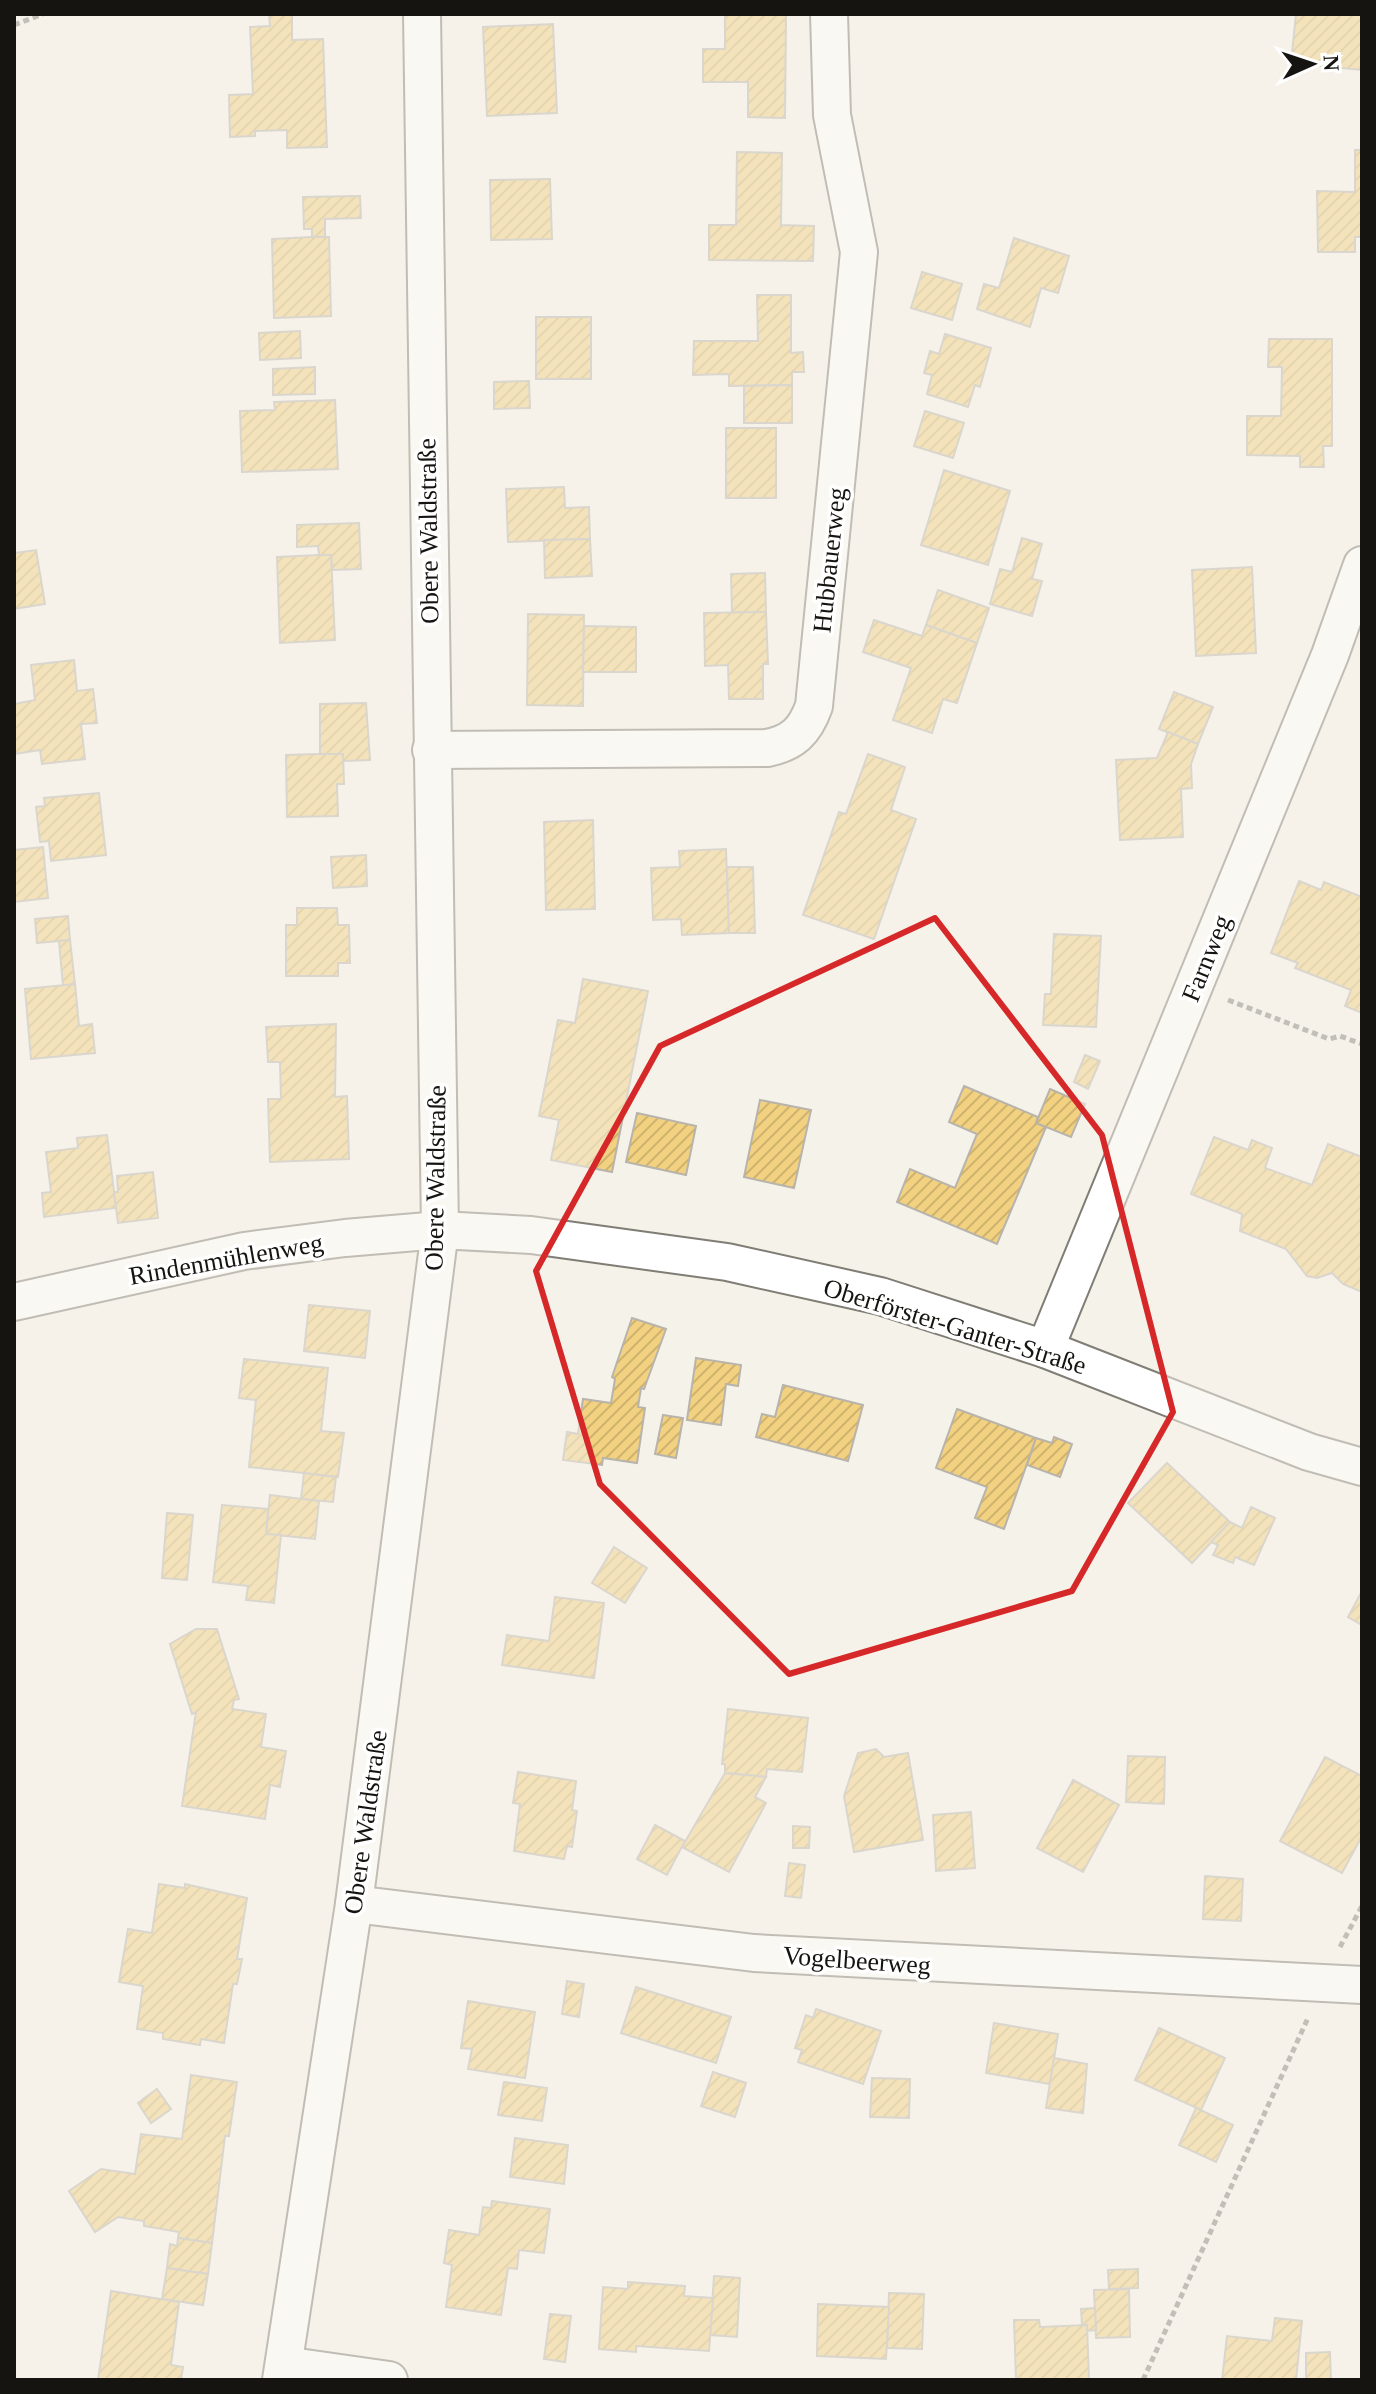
<svg xmlns="http://www.w3.org/2000/svg" width="1376" height="2394" viewBox="0 0 1376 2394" font-family="'Times New Roman',serif">
<defs>
<pattern id="building-hatch" width="6" height="6" patternUnits="userSpaceOnUse" patternTransform="scale(2)"><rect width="6" height="6" fill="#f2d181"/><path d="M-1 1l2-2M0 6l6-6M5 7l2-2" fill="none" stroke="#cfb36e"/></pattern>
</defs>
<rect width="100%" height="100%" fill="#f5f2e9"/>
<g fill="url(#building-hatch)" stroke="#b8b4ac" stroke-width="2">
<path d="M269,14H292V40L323,39L327,147L287,148V130L255,131V136L230,137L229,95L253,94L250,27L270,26Z"/>
<path d="M725,14H786L785,118L748,117V82H703V49H725Z"/>
<path d="M1296,14H1362V70L1291,63Z"/>
<path d="M553,24L557,113L487,116L483,27Z"/>
<path d="M1355,150H1362V237H1355V252H1318L1317,191L1355,192Z"/>
<path d="M737,152L782,153L781,225L814,226L813,261L709,260V225H736Z"/>
<path d="M550,179L552,239L491,240L490,180Z"/>
<path d="M360,196L361,218L325,219V237H312V229H304L303,197Z"/>
<path d="M312,237H329L331,316L274,318L272,239Z"/>
<path d="M1014,238L1069,256L1058,293L1041,288L1030,327L977,309L984,284L999,288Z"/>
<path d="M922,272L962,284L952,320L911,308Z"/>
<path d="M757,295H791V353L803,352L804,372H792V385L729,386V374L693,375L694,341H758Z"/>
<rect x="536" y="317" width="55" height="62"/>
<path d="M300,331L301,358L260,360L259,333Z"/>
<path d="M945,334L991,348L980,387L975,385L968,407L927,394L932,375L924,373L930,351L939,354Z"/>
<path d="M1269,339H1332V446H1323L1324,467H1300V456L1247,455V416H1281L1282,367H1268Z"/>
<path d="M315,367V394L273,395V369Z"/>
<path d="M529,381L530,408L494,409V382Z"/>
<path d="M792,385V423H744V386Z"/>
<path d="M335,400L338,469L242,472L240,411L275,410L274,402Z"/>
<path d="M925,411L964,423L953,458L914,446Z"/>
<rect x="726" y="428" width="50" height="70"/>
<path d="M944,470L1010,491L988,565L921,545Z"/>
<path d="M564,487L565,508L589,507L590,539L508,542L506,489Z"/>
<path d="M359,523L361,569L332,570L331,555H319L318,546L297,547V525Z"/>
<path d="M1022,538L1042,544L1032,579L1042,581L1032,616L990,604L1000,569L1012,572Z"/>
<path d="M590,539L592,576L545,578L544,540Z"/>
<path d="M36,550L45,604L14,609V553Z"/>
<path d="M319,555H331L335,640L280,643L277,557Z"/>
<path d="M1252,567L1256,653L1196,656L1192,570Z"/>
<path d="M765,573L766,612L732,613L731,574Z"/>
<path d="M938,590L989,608L977,643L926,625Z"/>
<path d="M766,612L768,664H763V699H729L728,665L705,666L704,613Z"/>
<path d="M528,614L584,615L583,706L527,705Z"/>
<path d="M874,620L922,636L926,625L977,643L957,703L943,699L932,733L893,720L911,668L863,652Z"/>
<path d="M584,626L636,627V672H583Z"/>
<path d="M74,660L77,691L93,689L97,723L81,724L85,759L42,764L40,750L14,754V704L35,700L31,665Z"/>
<path d="M1174,692L1213,707L1198,744L1159,729Z"/>
<path d="M366,703L370,760L343,761V754H320V704Z"/>
<path d="M1168,732L1198,744L1191,764L1192,788L1181,789L1183,837L1120,840L1116,760L1157,758Z"/>
<path d="M320,754H343L344,784H337L338,816L287,817L286,755Z"/>
<path d="M868,754L905,767L891,810L916,819L874,939L803,915L839,812L846,814Z"/>
<path d="M99,793L106,855L51,861L49,841L40,842L36,807L45,806L44,798Z"/>
<path d="M593,820L595,909L546,910L544,822Z"/>
<path d="M43,847L48,898L14,902V850Z"/>
<path d="M726,849L729,933L682,935L681,919L653,920L651,868L680,867L679,851Z"/>
<path d="M366,855L367,886L333,888L331,857Z"/>
<path d="M727,867H753L755,933H729Z"/>
<path d="M1299,881L1321,890L1324,882L1362,897V1013L1345,1006L1351,990L1295,968L1298,963L1271,953Z"/>
<path d="M297,908H337L338,925H349L350,963H338V976H286V925H297Z"/>
<path d="M68,916L70,940L37,943L35,919Z"/>
<path d="M1054,934L1101,936L1096,1027L1043,1025L1045,994H1051Z"/>
<path d="M70,940L75,984L63,986L59,941Z"/>
<path d="M583,979L648,991L612,1172L551,1160L559,1120L539,1116L558,1020L575,1023Z"/>
<path d="M75,984L79,1026L92,1024L95,1053L31,1059L25,989Z"/>
<path d="M336,1024L335,1097L347,1096L349,1159L270,1162L268,1099H281L280,1062H268L266,1027Z"/>
<path d="M1085,1055L1100,1061L1088,1089L1074,1082Z"/>
<path d="M964,1086L1038,1117L1036,1123L1046,1127L997,1244L897,1202L910,1169L955,1188L977,1134L949,1122Z"/>
<path d="M1050,1089L1085,1104L1071,1137L1036,1123Z"/>
<path d="M760,1100L811,1110L794,1188L744,1177Z"/>
<path d="M637,1113L696,1126L686,1175L626,1162Z"/>
<path d="M107,1135L116,1208L44,1217L42,1193L51,1192L46,1152L78,1148L77,1138Z"/>
<path d="M1214,1137L1248,1150L1252,1140L1272,1148L1265,1168L1312,1185L1328,1144L1362,1157V1292L1343,1284L1332,1273L1317,1278L1307,1276L1286,1249L1240,1231L1242,1214L1191,1194Z"/>
<path d="M153,1172L158,1218L118,1223L114,1192H118L117,1176Z"/>
<path d="M309,1305L370,1311L365,1358L304,1351Z"/>
<path d="M632,1318L666,1329L644,1389L641,1388L638,1407L645,1408L637,1463L603,1458L602,1465L563,1460L567,1432L578,1434L583,1399L611,1403L615,1379L612,1377Z"/>
<path d="M696,1358L741,1365L738,1386L726,1384L721,1425L687,1420Z"/>
<path d="M244,1359L328,1368L321,1431L344,1433L338,1477L249,1467L256,1400L239,1398Z"/>
<path d="M783,1385L863,1405L848,1461L756,1437L762,1414L775,1417Z"/>
<path d="M957,1409L1036,1438L1004,1529L975,1518L987,1487L936,1468Z"/>
<path d="M663,1415L683,1418L676,1458L655,1454Z"/>
<path d="M1054,1437L1072,1444L1060,1477L1027,1465L1036,1438L1052,1443Z"/>
<path d="M1167,1463L1230,1522L1192,1563L1128,1503Z"/>
<path d="M304,1473L336,1477L333,1502L301,1499Z"/>
<path d="M270,1495L319,1501L315,1539L266,1534Z"/>
<path d="M222,1505L268,1509L266,1534L281,1535L274,1603L246,1600L248,1586L213,1582Z"/>
<path d="M1251,1507L1275,1518L1254,1565L1235,1557L1233,1563L1213,1555L1218,1545L1211,1542L1230,1522L1242,1528Z"/>
<path d="M167,1513L193,1515L187,1580L162,1578Z"/>
<path d="M614,1547L647,1568L625,1603L592,1583Z"/>
<path d="M1362,1591V1625L1348,1617Z"/>
<path d="M555,1597L604,1603L594,1678L502,1665L507,1635L549,1641Z"/>
<path d="M196,1629H217L239,1699L234,1700L232,1709L266,1714L261,1747L286,1751L280,1787L270,1785L265,1819L182,1806L196,1712L192,1714L170,1644Z"/>
<path d="M728,1709L808,1718L802,1772L767,1769L766,1777L725,1773V1764H722Z"/>
<path d="M876,1749L884,1757L908,1753L923,1840L854,1852L844,1796L858,1753Z"/>
<path d="M1128,1756L1165,1757L1164,1804L1126,1802Z"/>
<path d="M1325,1757L1362,1776V1836L1342,1873L1280,1841Z"/>
<path d="M518,1772L576,1781L572,1810L577,1811L572,1847L567,1846L564,1859L514,1851L520,1804L513,1803Z"/>
<path d="M725,1773L766,1777L755,1797L766,1803L729,1872L682,1847Z"/>
<path d="M1073,1780L1119,1805L1083,1872L1037,1848Z"/>
<path d="M971,1812L975,1868L936,1871L933,1815Z"/>
<path d="M655,1825L685,1841L667,1875L637,1859Z"/>
<path d="M793,1826L810,1827L809,1848H793Z"/>
<path d="M789,1863L805,1865L801,1898L785,1896Z"/>
<path d="M1205,1876L1243,1879L1241,1921L1203,1919Z"/>
<path d="M159,1884L185,1888V1884L247,1898L237,1959H242L237,1984H233L224,2043L201,2039L200,2045L163,2039V2033L137,2029L143,1986L119,1982L128,1929L152,1933Z"/>
<path d="M567,1981L584,1984L579,2017L562,2014Z"/>
<path d="M636,1987L731,2017L716,2063L621,2033Z"/>
<path d="M468,2001L535,2012L525,2078L468,2069L472,2049L461,2048Z"/>
<path d="M816,2009L881,2031L863,2084L798,2062L802,2050L795,2048L806,2015L813,2018Z"/>
<path d="M994,2023L1058,2034L1050,2084L986,2073Z"/>
<path d="M1159,2028L1225,2058L1201,2110L1135,2080Z"/>
<path d="M1054,2058L1087,2064L1083,2113L1046,2108Z"/>
<path d="M713,2072L746,2083L735,2117L701,2106Z"/>
<path d="M191,2075L237,2082L229,2136H225L212,2243L178,2238L179,2232L144,2226V2221L118,2217L95,2232L69,2191L101,2169L135,2174L141,2134L182,2139Z"/>
<path d="M872,2078L910,2079L909,2118L870,2117Z"/>
<path d="M504,2082L547,2088L542,2121L498,2115Z"/>
<path d="M157,2089L171,2109L151,2123L138,2103Z"/>
<path d="M1196,2108L1233,2125L1216,2162L1179,2145Z"/>
<path d="M515,2138L568,2145L564,2184L510,2177Z"/>
<path d="M492,2201L550,2209L544,2253L519,2250L517,2269L508,2268L501,2315L446,2307L452,2265L444,2263L449,2230L479,2235L483,2207L491,2208Z"/>
<path d="M178,2238L212,2243L208,2274L167,2268L170,2244L177,2246Z"/>
<path d="M167,2268L208,2274L203,2305L162,2299Z"/>
<path d="M1138,2269V2288L1109,2289L1108,2270Z"/>
<path d="M714,2276L740,2278L737,2337L710,2335Z"/>
<path d="M628,2282L685,2286L684,2296L713,2298L709,2351L636,2346V2352L599,2349L603,2287L628,2289Z"/>
<path d="M1129,2289L1130,2337L1096,2338L1094,2290Z"/>
<path d="M111,2291L179,2302L171,2365L183,2367L181,2380H98Z"/>
<path d="M889,2293L924,2294L922,2349L887,2348Z"/>
<path d="M818,2304L889,2307L886,2359L817,2356Z"/>
<path d="M1095,2308L1096,2330L1087,2331V2325H1082L1081,2309Z"/>
<path d="M550,2314L571,2316L565,2362L544,2359Z"/>
<path d="M1275,2318L1302,2321L1296,2380H1222L1227,2336L1272,2341Z"/>
<path d="M1014,2320H1039L1040,2327L1087,2325L1089,2380H1016Z"/>
<path d="M1330,2352L1331,2380H1306V2353Z"/>
</g>
<g fill="none" stroke-linecap="round" stroke-linejoin="round">
<g stroke="#807d75" stroke-width="40">
<g id="street">
<path d="M431,750L767,748C793,743 805,731 814,706L859,252L832,115L829,14"/>
<path d="M14,1302L244,1251L345,1238L440,1230L531,1235L727,1262L880,1296L1045,1349L1309,1452L1362,1467"/>
<path d="M1045,1349L1330,655L1362,565"/>
<path d="M354,1904L754,1953L1362,1985"/>
<path d="M284,2365L389,2380"/>
<path d="M281,2380L354,1904L440,1230L422,14"/>
</g>
</g>
<g stroke="#84827c" stroke-width="5" stroke-dasharray="6 4" stroke-linecap="butt">
<path d="M14,25L43,14"/>
<path d="M1228,1000L1329,1039L1340,1036L1362,1044"/>
<path d="M1340,1947L1362,1906"/>
<path d="M1143,2380L1308,2018"/>
</g>
<use href="#street" stroke="#fff" stroke-width="36"/>
</g>
<path d="M0 0H1376V2394H0ZM935,918L1102,1135L1173,1412L1072,1591L789,1674L600,1484L536,1271L660,1046Z" fill="#f5f2e9" fill-opacity=".55" fill-rule="evenodd"/>
<path fill="none" stroke="#d62828" stroke-width="6" stroke-linejoin="round" d="M935,918L1102,1135L1173,1412L1072,1591L789,1674L600,1484L536,1271L660,1046Z"/>
<g text-anchor="middle" stroke-width="7" stroke-linejoin="round" paint-order="stroke">
<g font-size="26" fill="#151411" stroke="#fff">
<text transform="translate(428 531) rotate(-91)" y="9">Obere Waldstraße</text>
<text transform="translate(829 560) rotate(-84)" y="9">Hubbauerweg</text>
<text transform="translate(1206 958) rotate(-68)" y="9">Farnweg</text>
<text transform="translate(435 1178) rotate(-89)" y="9">Obere Waldstraße</text>
<text transform="translate(226 1259) rotate(-10)" y="9">Rindenmühlenweg</text>
<text transform="translate(955 1326) rotate(17)" y="9">Oberförster-Ganter-Straße</text>
<text transform="translate(365 1822) rotate(-82)" y="9">Obere Waldstraße</text>
<text transform="translate(857 1960) rotate(4)" y="9">Vogelbeerweg</text>
</g>
</g>
<rect width="1376" height="2394" fill="none" stroke="#151411" stroke-width="32"/>
<g transform="translate(1312 64) rotate(87)" stroke="#ffffff" stroke-width="6" paint-order="stroke">
<path d="M0-6L14 30L0 20L-14 30Z" fill="#151411"/>
<text y="-12" font-size="22" font-weight="bold" text-anchor="middle" fill="#151411">N</text>
</g>
</svg>
